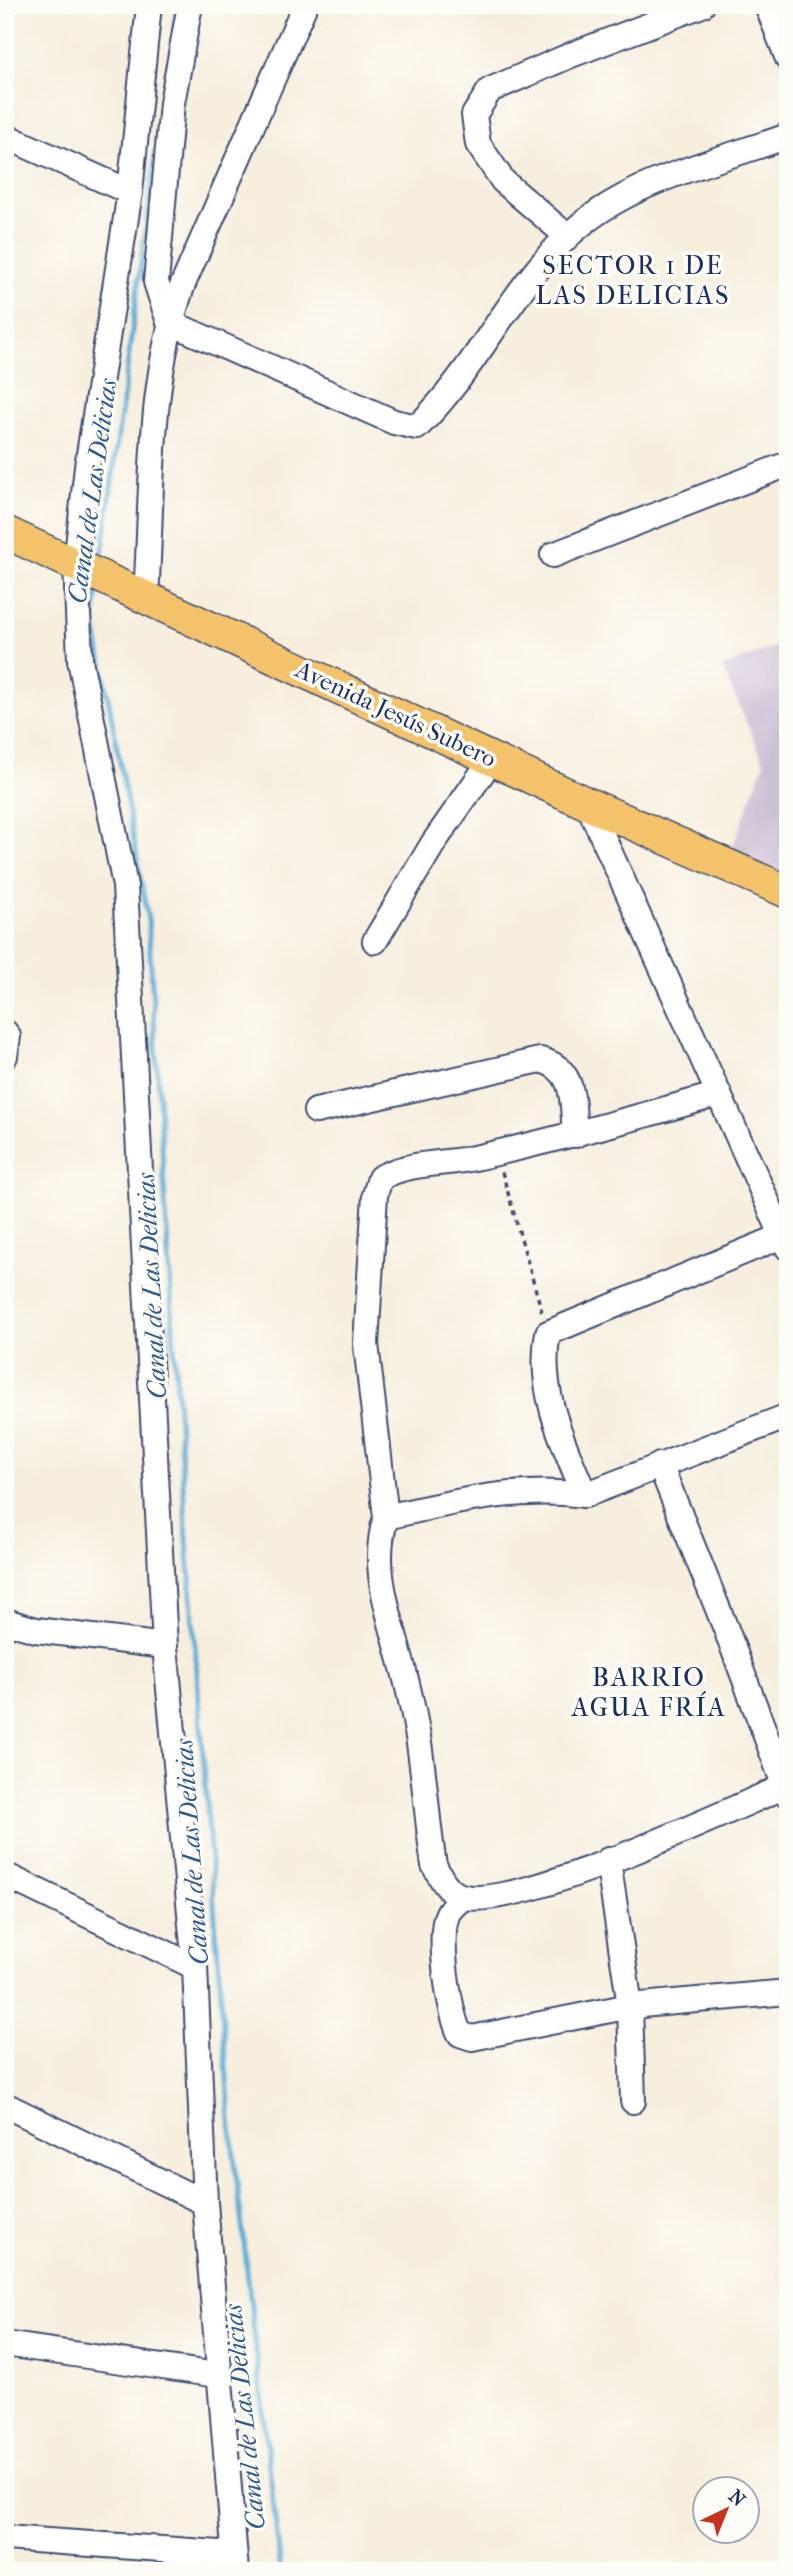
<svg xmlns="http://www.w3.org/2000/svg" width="793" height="2576" viewBox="0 0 793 2576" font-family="'IM FELL French Canon',serif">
<rect width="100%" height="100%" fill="#fdfcf7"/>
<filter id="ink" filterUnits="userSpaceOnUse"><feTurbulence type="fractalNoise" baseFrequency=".0143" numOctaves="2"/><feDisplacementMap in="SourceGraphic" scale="14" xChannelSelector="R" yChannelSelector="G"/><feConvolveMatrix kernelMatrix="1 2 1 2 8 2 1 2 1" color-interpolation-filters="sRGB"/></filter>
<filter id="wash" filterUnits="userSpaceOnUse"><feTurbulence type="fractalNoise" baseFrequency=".00686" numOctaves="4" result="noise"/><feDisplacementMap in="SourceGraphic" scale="28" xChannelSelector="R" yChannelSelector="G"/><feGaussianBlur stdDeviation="1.57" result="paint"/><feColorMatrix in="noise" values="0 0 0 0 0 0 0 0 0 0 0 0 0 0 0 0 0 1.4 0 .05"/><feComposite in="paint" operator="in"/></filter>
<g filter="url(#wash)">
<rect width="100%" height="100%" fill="#f7eedd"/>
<path fill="#ccbed4" d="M788,642V879L730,855L764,762L722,667Z"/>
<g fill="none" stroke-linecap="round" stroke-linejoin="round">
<g stroke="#5aacd5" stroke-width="5">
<path d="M174,26L177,5"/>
<path d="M101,564L156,150"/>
<path d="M98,588L94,619L148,919L180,1443L230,2120L281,2571"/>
</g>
</g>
</g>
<g filter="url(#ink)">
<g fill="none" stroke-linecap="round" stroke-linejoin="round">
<g stroke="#3c4c71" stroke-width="28">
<g id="minor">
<path d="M149,5L130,192L87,467L76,564L80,660L125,886L165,1646L195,1967L205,2203L236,2571"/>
<path d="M190,5L172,103L156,282L169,322L394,422L417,427C475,371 508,294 566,238C624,181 713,163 788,136"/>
<path d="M767,5L788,59"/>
<path d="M5,136L130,192"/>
<path d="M567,236L503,181L478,144L474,115L490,90L571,55L702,5"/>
<path d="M553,555L788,464"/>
<path d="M146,596C153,493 147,383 183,284L305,5"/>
<path d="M588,804L788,1248"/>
<path d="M375,941L434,842L492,759"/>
<path d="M5,1032L8,1036L5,1056"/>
<path d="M719,1094C639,1117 560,1139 479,1157C446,1165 410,1161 380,1178L375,1195L366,1344L386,1517C371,1565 387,1606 399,1653C407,1681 413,1708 418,1737C425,1779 427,1822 434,1865C440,1876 447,1892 461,1896C515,1913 728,1810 788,1785"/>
<path d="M316,1111L540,1060C577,1068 572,1104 575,1135"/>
<path d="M660,1465L726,1629L788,1795"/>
<path d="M585,1495C563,1443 537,1390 548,1333L782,1236"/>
<path d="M386,1517C453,1502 516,1486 585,1495L788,1416"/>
<path d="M5,1621L36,1630L165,1646"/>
<path d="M608,1860L630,2006L633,2101"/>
<path d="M5,1875L195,1967"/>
<path d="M463,1897C458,1902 451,1907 448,1913C437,1934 449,2014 460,2034L472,2038L630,2006L788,1992"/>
<path d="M5,2105L205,2203"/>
<path d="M5,2344L218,2375"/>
<path d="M5,2538L234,2554"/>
</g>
</g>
<g stroke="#3c4c71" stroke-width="35">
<path id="major" d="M5,532L588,804L788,892"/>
</g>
<path stroke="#3c4c71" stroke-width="3.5" stroke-dasharray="5 5" stroke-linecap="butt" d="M502,1172L542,1312"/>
<use href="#minor" stroke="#fff" stroke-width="24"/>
<use href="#major" stroke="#f4c26a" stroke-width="32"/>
</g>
</g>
<g text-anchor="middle" stroke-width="7" stroke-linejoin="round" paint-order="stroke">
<g font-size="24" fill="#1b2f5e" stroke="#fdfcf7">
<text transform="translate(396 714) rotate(25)" y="8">Avenida Jesús Subero</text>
</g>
<g font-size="26" letter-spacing="2" fill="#1b2f5e" stroke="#fdfcf7">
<text x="633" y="274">SECTOR 1 DE<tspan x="633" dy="30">LAS DELICIAS</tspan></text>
<text x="649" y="1686">BARRIO<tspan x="649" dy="30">AGUA FRÍA</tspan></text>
</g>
<g font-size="26" font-style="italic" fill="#315b88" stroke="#fdfcf7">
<text transform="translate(92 491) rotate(-82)" y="9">Canal de Las Delicias</text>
<text transform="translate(151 1286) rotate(-93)" y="9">Canal de Las Delicias</text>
<text transform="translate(191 1852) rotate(-94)" y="9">Canal de Las Delicias</text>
<text transform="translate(244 2417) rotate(-96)" y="9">Canal de Las Delicias</text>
</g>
</g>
<rect width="793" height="2576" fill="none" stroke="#fdfcf7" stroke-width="28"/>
<g transform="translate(726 2510) rotate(43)"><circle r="33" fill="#fdfcf7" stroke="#a3aaba" stroke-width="2"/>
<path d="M0-5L12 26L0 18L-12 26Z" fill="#c8321e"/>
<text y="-10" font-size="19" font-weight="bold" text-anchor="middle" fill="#1b2f5e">N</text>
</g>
</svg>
